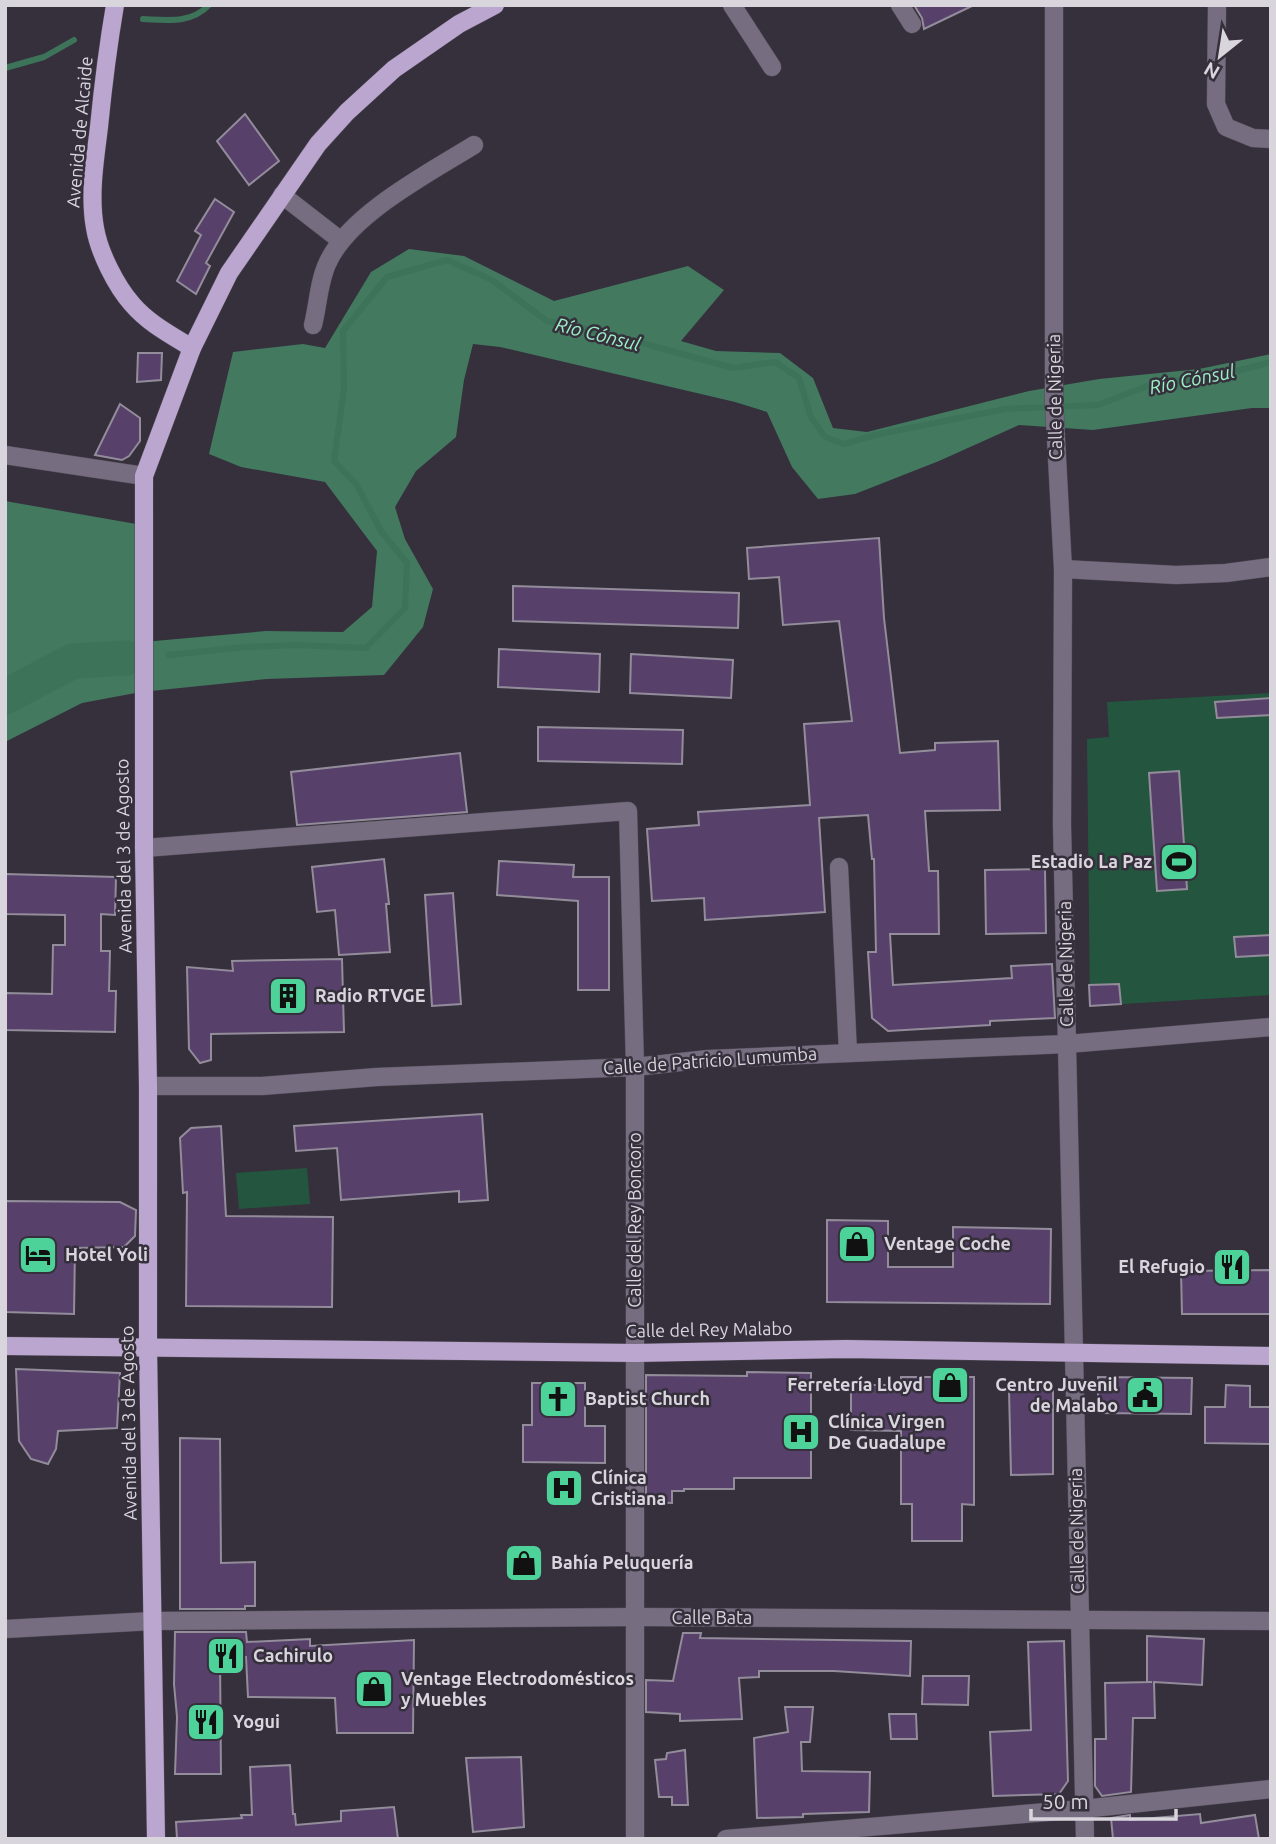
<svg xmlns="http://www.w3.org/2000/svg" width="1276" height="1844" viewBox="0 0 1276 1844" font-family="Ubuntu,sans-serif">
<rect width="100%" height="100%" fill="#362f3c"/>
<g fill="#24563f">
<path d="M1271,693V995L1090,1006L1087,739L1109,737L1107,702Z"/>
<path d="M307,1168L310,1204L239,1209L236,1173Z"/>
</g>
<path fill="#42795f" d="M409,249L464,256L554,301L688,266L724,290L681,341L716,351L780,353L813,378L833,428L867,432L1029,391L1099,379L1199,369L1271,354V408H1252L1093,430L1019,425L939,461L855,494L818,499L792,467L767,412L735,402L500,347L473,344L464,380L456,437L416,471L395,507L405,539L433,589L423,627L384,675L267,679L141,692L82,703L5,742V501L142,525L143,642L266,631L343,632L372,607L377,551L325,482L241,467L209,454L233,352L303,344L325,348L371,272Z"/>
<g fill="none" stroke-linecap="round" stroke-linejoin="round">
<g stroke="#3c7359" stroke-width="6">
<path d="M143,19C167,20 191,24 209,5"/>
<path d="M5,68L44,57L74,40"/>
<path d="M169,655L245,647L296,645L366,648L405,608L407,563L381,531L356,484L334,461L344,389L343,331L387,277L447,260L492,280L547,321L602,332L733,368L775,362L799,378L811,417L825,437L844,444L875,435L1005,409L1098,405L1155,383L1218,376L1271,362"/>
</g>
<path stroke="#3c7359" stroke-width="35" d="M5,697L73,661L126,658"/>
</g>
<g fill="#57416a" stroke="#938c9b" stroke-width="2">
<path d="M914,5H974L924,29L922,18Z"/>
<path d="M245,114L279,161L249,185L217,141Z"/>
<path d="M215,199L234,212L206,263L210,266L196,294L177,281L201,235L195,231Z"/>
<path d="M138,353H162L161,380L137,382Z"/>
<path d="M120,404L140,418V441L129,456L122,460L95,455Z"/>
<path d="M879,538L884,618L900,753L935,750V743L998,741L1000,810L925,811L929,871H938L939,934H890L893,985L1012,978L1011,966L1052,964L1055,1018L990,1021V1025L888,1031L872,1018L868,952H876L874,859H872L868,815L819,818L825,912L705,920L704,898L652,901L647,829L699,825L698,812L810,805L804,724L852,721L839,621L783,625L779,577L749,579L747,548Z"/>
<path d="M513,586L739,593L738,628L513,621Z"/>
<path d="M499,649L600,654L599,692L498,687Z"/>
<path d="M631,654L733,660L731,698L630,693Z"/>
<path d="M1271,698V715L1217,718L1215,702Z"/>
<path d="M538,727L683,730L682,764L538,761Z"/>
<path d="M460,753L467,812L297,825L291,772Z"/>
<path d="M1179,771L1187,889L1157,891L1149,773Z"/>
<path d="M384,859L389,904H386L390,952L339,955L335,910L317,912L312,867Z"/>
<path d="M499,861L574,865L573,877H609V990H578V901L497,895Z"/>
<path d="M1045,869L1046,933L986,934L985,870Z"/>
<path d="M5,874L116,877L115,915L101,914V951H110L109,991H116L115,1032L5,1030V993L52,994L53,945H65V915L5,914Z"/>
<path d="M453,893L461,1004L432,1006L425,895Z"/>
<path d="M1271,935V955L1236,957L1234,937Z"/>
<path d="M342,959L344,1032L211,1034V1060L200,1063L189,1049L187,967L233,971L232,961Z"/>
<path d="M1119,984L1121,1004L1090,1006L1089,985Z"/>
<path d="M482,1114L488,1200L459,1202V1191L341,1200L337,1148L296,1151L294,1126Z"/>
<path d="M221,1126L226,1216L333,1217L332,1307L186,1306L187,1192L183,1193L180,1138L191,1128Z"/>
<path d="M5,1201L120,1202L136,1210L135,1236L124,1247L75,1248L74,1314L5,1312Z"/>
<path d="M827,1220L888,1221V1267H953V1227L1051,1229L1050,1304L827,1302Z"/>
<path d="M1271,1270V1314H1182L1181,1271Z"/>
<path d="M16,1369L120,1373L117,1428L58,1431L56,1449L48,1464L31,1459L19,1441Z"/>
<path d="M747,1372L811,1373V1478H734V1489H684V1491H672V1503L646,1502V1375L747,1376Z"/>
<path d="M901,1377H974V1505L962,1504V1541H912V1504H901V1431L851,1430V1385H901Z"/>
<path d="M1098,1377L1192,1378L1191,1414L1098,1413Z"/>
<path d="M532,1383H585V1426H605V1463L523,1462V1425H532Z"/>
<path d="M1226,1385L1250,1386V1407H1270V1444L1205,1443V1407H1225Z"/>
<path d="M1053,1388V1474L1011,1475L1009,1390Z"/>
<path d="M180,1438L220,1439L221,1563L255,1562V1606H245V1609H180Z"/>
<path d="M175,1632H246L247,1642L310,1639V1646L414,1640L413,1733H337L335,1698L248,1697L246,1657L220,1658L221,1774H175L177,1717L174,1684Z"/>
<path d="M683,1633H701L700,1638L911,1641L910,1676L834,1671H759V1677L739,1678L742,1719L680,1721V1714L646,1712V1680L673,1681Z"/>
<path d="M1147,1636L1204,1639L1202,1685L1154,1682L1155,1718H1133L1131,1792L1102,1796L1095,1786V1739H1106L1105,1683L1152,1682H1147Z"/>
<path d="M1064,1641L1068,1781L1059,1794L993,1796L990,1732L1031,1730L1028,1642Z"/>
<path d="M923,1676H969L968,1705L922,1704Z"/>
<path d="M785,1707H813L810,1742H801L802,1771L870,1772L869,1812L803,1814V1817L757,1818L754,1738L788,1732Z"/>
<path d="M889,1714H916L917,1739H891Z"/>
<path d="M685,1750L688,1805H672V1797H659L655,1760L666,1759L667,1753Z"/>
<path d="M521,1757L524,1827L473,1832L466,1758Z"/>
<path d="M290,1765L293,1814H295L296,1825L341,1821V1811L394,1807L398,1839H177L176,1822L242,1818L241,1815H252L250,1767Z"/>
<path d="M1200,1814L1201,1823L1255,1815L1259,1839H1113L1111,1818L1130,1815V1820Z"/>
</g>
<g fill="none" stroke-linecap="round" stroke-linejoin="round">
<g stroke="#534d59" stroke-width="19">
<g id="minor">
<path d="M732,5L772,67"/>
<path d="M900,5L912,24"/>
<path d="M1054,5V402L1063,569L1062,825L1085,1839"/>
<path d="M1217,5L1216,104L1226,127L1253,138L1271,139"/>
<path d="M282,195L340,240"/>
<path d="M313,325C318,305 319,280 328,262C350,214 429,173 474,145"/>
<path d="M5,455L144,476"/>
<path d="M1063,569L1176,575L1226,573L1271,567"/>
<path d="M144,848L628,811L635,1067V1839"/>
<path d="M839,867L848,1053"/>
<path d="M148,1086H262L377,1077L635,1067L708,1059L1067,1044L1271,1027"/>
<path d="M5,1629L153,1621L635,1617L1271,1621"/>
<path d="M726,1839L1083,1809L1271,1789"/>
</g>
</g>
<g stroke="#534d59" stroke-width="19">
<g id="major">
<path d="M115,5C108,46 103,86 99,127C95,160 89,195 95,228C99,252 116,286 132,304C148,323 171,335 192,348"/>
<path d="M5,1346L635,1353L846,1349L1271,1356"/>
<path d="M156,1839L148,1347V1086L144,848V476L192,348L229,273L318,144L347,112L394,69L459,24L495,5"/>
</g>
</g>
<use href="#minor" stroke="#776d81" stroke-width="18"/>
<use href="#major" stroke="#bba6cf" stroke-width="18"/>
</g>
<defs>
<g id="stadium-square" transform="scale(2.0125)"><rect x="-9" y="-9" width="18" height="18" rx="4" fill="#4dd39a" stroke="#362f3c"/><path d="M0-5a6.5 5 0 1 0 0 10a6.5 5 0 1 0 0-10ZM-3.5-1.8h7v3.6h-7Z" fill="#111"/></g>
<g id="building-square" transform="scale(2.0125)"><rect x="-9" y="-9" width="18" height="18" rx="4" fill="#4dd39a" stroke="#362f3c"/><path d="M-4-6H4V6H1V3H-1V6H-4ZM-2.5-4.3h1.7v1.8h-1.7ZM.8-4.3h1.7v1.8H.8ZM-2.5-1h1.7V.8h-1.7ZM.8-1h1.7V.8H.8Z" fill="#111"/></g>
<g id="shop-square" transform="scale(2.0125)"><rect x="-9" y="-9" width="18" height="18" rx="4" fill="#4dd39a" stroke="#362f3c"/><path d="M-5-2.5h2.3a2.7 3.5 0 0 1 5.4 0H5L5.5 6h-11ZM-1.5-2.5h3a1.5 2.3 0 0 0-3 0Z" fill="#111"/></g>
<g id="hotel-square" transform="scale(2.0125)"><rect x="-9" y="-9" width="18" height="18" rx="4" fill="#4dd39a" stroke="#362f3c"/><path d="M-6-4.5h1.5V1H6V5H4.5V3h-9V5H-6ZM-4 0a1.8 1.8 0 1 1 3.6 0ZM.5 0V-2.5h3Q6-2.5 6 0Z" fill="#111"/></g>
<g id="restaurant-square" transform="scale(2.0125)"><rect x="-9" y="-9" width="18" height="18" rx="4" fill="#4dd39a" stroke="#362f3c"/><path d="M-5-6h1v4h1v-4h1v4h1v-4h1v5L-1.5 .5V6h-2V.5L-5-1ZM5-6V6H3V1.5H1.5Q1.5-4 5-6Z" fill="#111"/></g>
<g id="civic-square" transform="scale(2.0125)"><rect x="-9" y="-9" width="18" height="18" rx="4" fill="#4dd39a" stroke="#362f3c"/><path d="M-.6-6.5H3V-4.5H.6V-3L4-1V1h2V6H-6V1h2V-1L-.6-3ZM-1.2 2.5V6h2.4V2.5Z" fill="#111"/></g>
<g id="church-square" transform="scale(2.0125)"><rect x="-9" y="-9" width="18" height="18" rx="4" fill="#4dd39a" stroke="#362f3c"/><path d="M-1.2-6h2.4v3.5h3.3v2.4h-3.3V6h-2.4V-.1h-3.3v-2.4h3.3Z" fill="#111"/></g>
<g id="hospital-square" transform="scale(2.0125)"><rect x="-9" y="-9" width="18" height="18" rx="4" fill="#4dd39a" stroke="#362f3c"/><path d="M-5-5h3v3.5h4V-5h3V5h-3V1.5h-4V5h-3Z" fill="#111"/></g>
</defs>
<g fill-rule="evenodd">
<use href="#stadium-square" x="1179" y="862"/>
<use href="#building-square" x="288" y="996"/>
<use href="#shop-square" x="857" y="1244"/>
<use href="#hotel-square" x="38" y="1255"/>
<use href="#restaurant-square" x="1232" y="1267"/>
<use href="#shop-square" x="950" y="1385"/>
<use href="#civic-square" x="1145" y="1395"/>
<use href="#church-square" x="558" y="1399"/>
<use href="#hospital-square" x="801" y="1432"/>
<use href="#hospital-square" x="564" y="1488"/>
<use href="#shop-square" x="524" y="1563"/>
<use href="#restaurant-square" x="226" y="1656"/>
<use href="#shop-square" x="374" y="1689"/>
<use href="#restaurant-square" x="206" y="1722"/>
</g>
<g text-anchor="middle" stroke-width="5" stroke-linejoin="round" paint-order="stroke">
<g font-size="18" fill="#d9d5dd" stroke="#362f3c">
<text transform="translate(80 132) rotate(-85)" y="6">Avenida de Alcaide</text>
<text transform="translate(1055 397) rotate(-91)" y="6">Calle de Nigeria</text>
<text transform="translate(124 856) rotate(-91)" y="6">Avenida del 3 de Agosto</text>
<text transform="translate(1066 964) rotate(-91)" y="6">Calle de Nigeria</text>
<text transform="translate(710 1061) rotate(-4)" y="6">Calle de Patricio Lumumba</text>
<text transform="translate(635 1220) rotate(-90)" y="6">Calle del Rey Boncoro</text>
<text transform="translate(709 1330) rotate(-1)" y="6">Calle del Rey Malabo</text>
<text transform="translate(129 1423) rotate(-91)" y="6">Avenida del 3 de Agosto</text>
<text transform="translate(1077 1531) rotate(-91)" y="6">Calle de Nigeria</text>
<text x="712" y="1624">Calle Bata</text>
</g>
<g font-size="18" font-weight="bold" fill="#d9d5dd" stroke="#362f3c" text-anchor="start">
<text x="1152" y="868" text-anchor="end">Estadio La Paz</text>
<text x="315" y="1002">Radio RTVGE</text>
<text x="884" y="1250">Ventage Coche</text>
<text x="65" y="1261">Hotel Yoli</text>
<text x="1205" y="1273" text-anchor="end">El Refugio</text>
<text x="923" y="1391" text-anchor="end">Ferretería Lloyd</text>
<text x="1118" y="1391" text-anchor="end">Centro Juvenil<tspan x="1118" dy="21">de Malabo</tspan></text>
<text x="585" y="1405">Baptist Church</text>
<text x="828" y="1428">Clínica Virgen<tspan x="828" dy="21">De Guadalupe</tspan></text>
<text x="591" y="1484">Clínica<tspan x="591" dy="21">Cristiana</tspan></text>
<text x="551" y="1569">Bahía Peluquería</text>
<text x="253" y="1662">Cachirulo</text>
<text x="401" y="1685">Ventage Electrodomésticos<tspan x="401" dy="21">y Muebles</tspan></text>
<text x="233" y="1728">Yogui</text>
</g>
<g font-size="19" font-style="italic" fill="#9bf1c6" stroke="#362f3c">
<text transform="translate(598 334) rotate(14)" y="7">Río Cónsul</text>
<text transform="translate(1192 379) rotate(-11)" y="7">Río Cónsul</text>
</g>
</g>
<rect width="1276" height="1844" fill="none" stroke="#d9d5dd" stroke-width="14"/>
<g transform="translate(1220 56) rotate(210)" stroke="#362f3c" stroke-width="5" paint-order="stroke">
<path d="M0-5L12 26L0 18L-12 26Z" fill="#d9d5dd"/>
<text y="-10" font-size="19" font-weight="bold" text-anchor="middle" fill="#d9d5dd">N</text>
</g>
<path d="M1031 1809v10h145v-10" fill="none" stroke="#d9d5dd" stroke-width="3.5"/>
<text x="1042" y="1809" font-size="21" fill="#d9d5dd" stroke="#362f3c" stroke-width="5" paint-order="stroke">50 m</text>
</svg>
